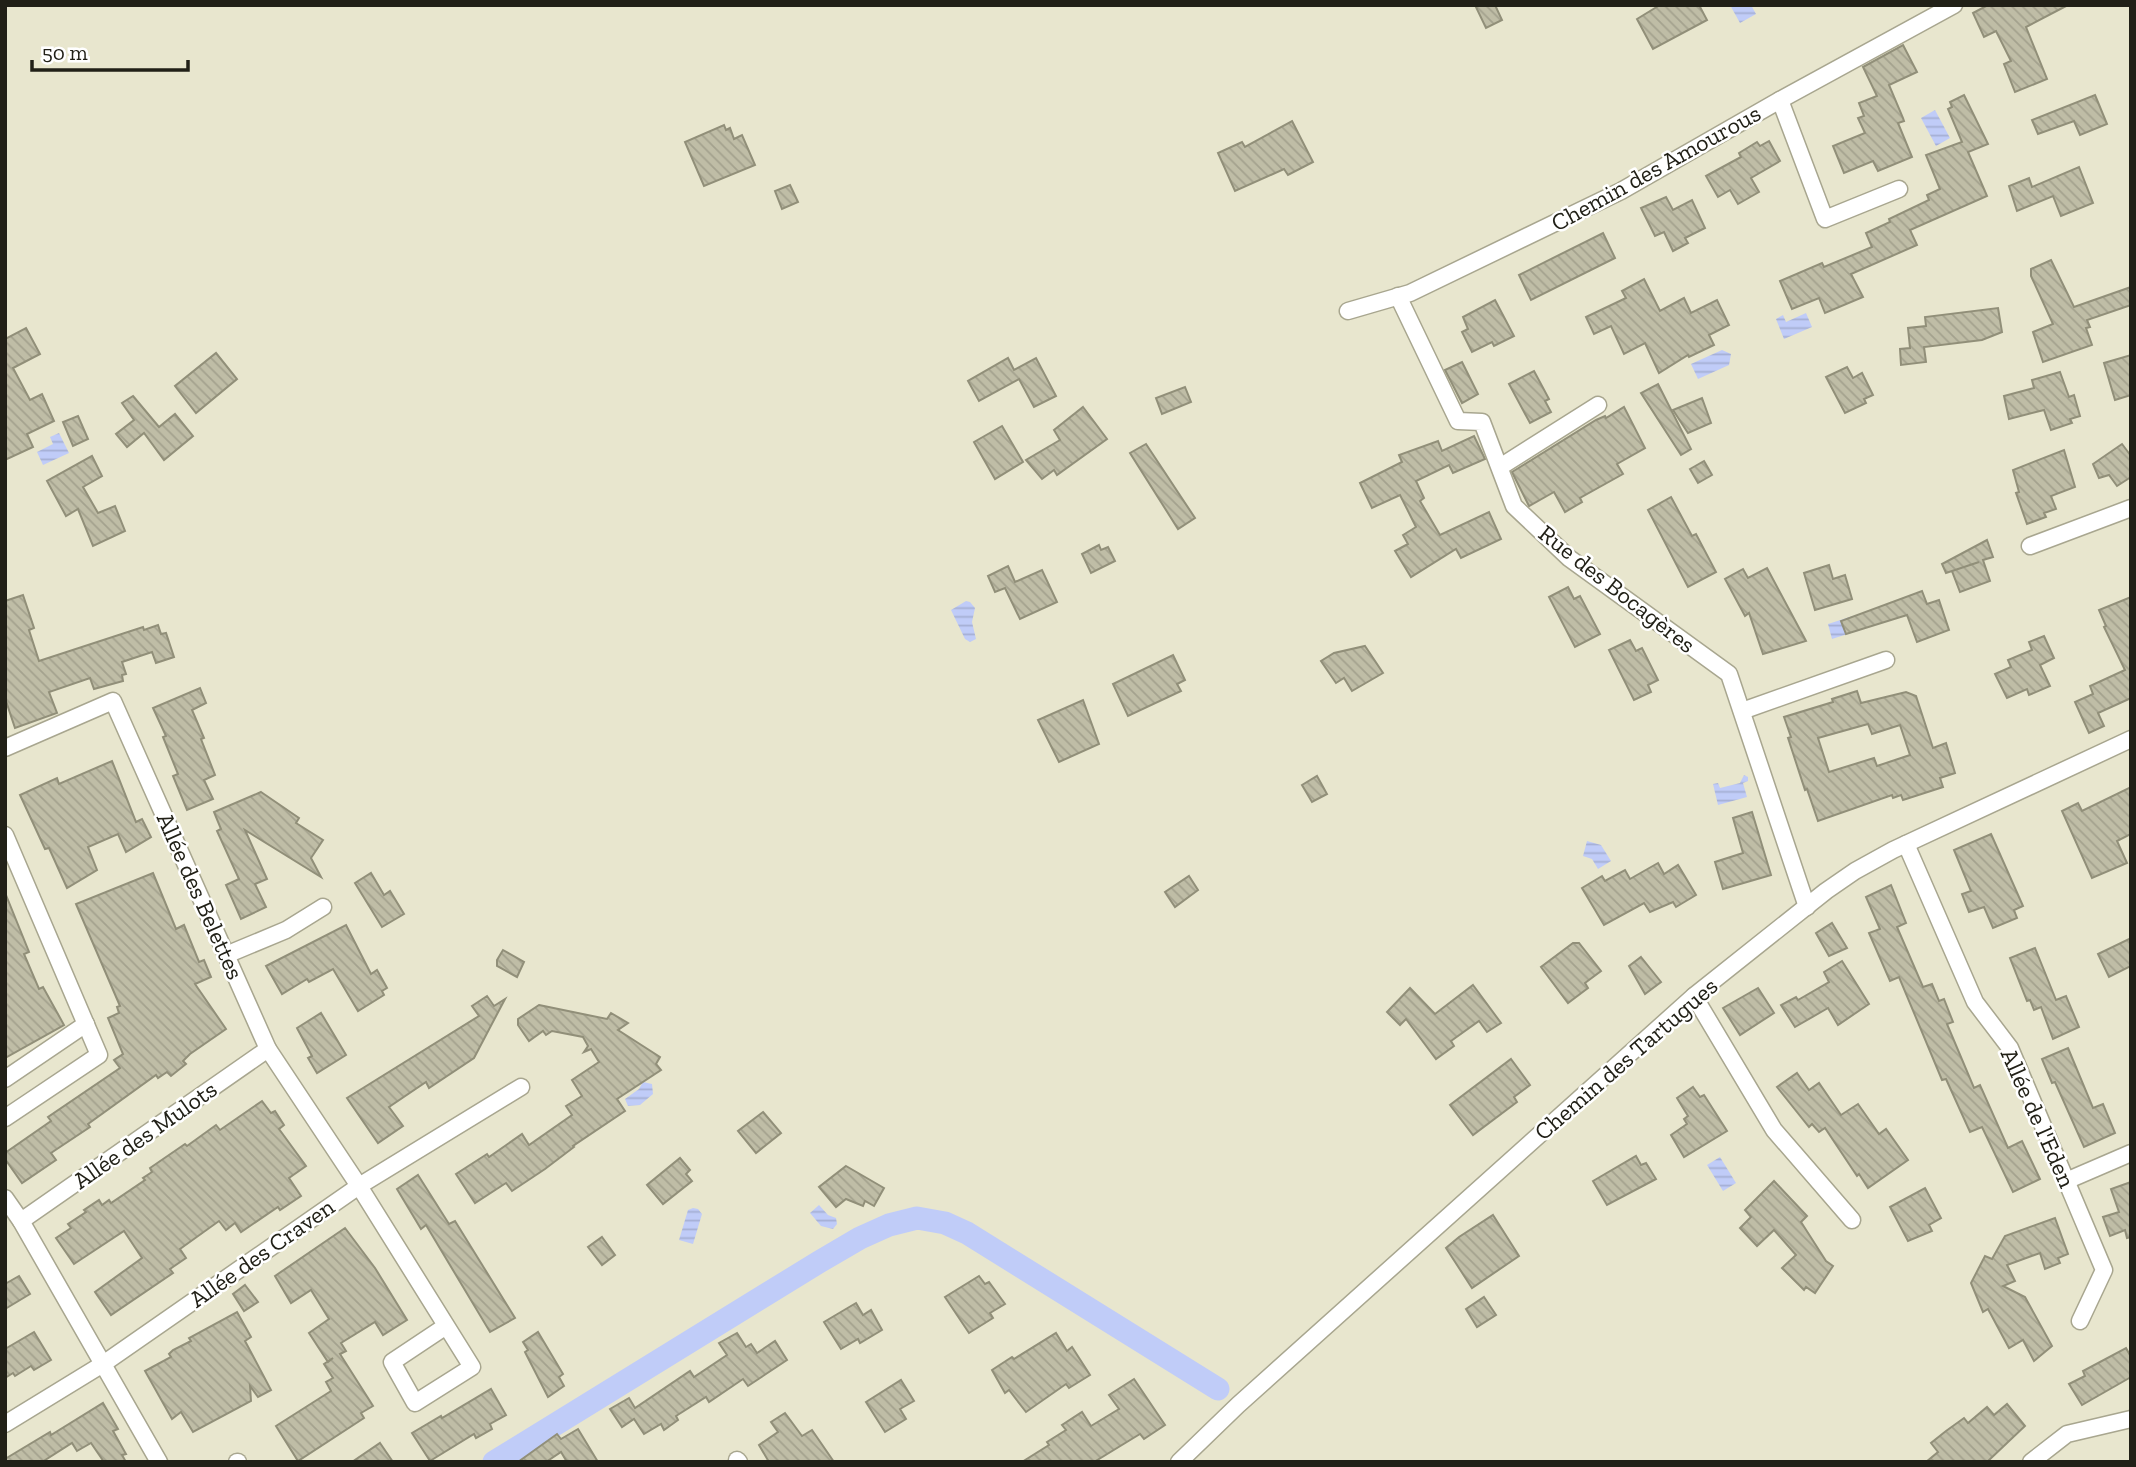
<svg xmlns="http://www.w3.org/2000/svg" width="2136" height="1467" viewBox="0 0 2136 1467" font-family="'Zilla Slab',serif">
<defs>
<pattern id="water-rules" width="6" height="5" patternUnits="userSpaceOnUse" patternTransform="scale(1.75)"><rect width="6" height="5" fill="#c0ccf8"/><path d="M0 2.5h6" fill="none" stroke="#a5afd4"/></pattern>
<pattern id="building-back-hatch" width="6" height="6" patternUnits="userSpaceOnUse" patternTransform="scale(1.75)"><rect width="6" height="6" fill="#bfbda6"/><path d="M-1 5l2 2M0 0l6 6M5-1l2 2" fill="none" stroke="#a4a28e"/></pattern>
</defs>
<rect width="100%" height="100%" fill="#e8e6ce"/>
<g fill="url(#water-rules)">
<path d="M1730,5H1751L1756,14L1740,23Z"/>
<path d="M1935,110L1950,138L1936,146L1921,118Z"/>
<path d="M1806,313L1812,327L1784,339L1776,319L1783,315L1786,322Z"/>
<path d="M1722,350L1731,354L1729,365L1698,379L1691,364Z"/>
<path d="M59,433L69,453L43,465L37,452L53,444L50,437Z"/>
<path d="M966,601L970,602L975,608L972,622L976,639L970,642L965,639L951,610Z"/>
<path d="M1856,615L1860,630L1832,639L1828,624Z"/>
<path d="M1744,775L1748,777V781L1743,783L1747,797L1718,805L1713,784L1718,783L1720,788L1740,783Z"/>
<path d="M1587,841L1601,845L1611,861L1598,869L1592,859L1583,856Z"/>
<path d="M643,1082L652,1084L653,1094L640,1105L628,1106L625,1099L639,1089Z"/>
<path d="M1720,1157L1736,1183L1723,1191L1707,1165Z"/>
<path d="M819,1205L828,1215L836,1218L837,1224L833,1229L821,1226L810,1213Z"/>
<path d="M693,1208L698,1209L702,1214L693,1244L679,1240L688,1210Z"/>
</g>
<g fill="none" stroke-linecap="round" stroke-linejoin="round">
<path stroke="#c0ccf8" stroke-width="23" d="M494,1462L819,1262L860,1238L889,1225L917,1218L945,1223L967,1233L1218,1389"/>
</g>
<g fill="url(#building-back-hatch)" stroke="#918f79" stroke-width="2" fill-rule="evenodd">
<path d="M1475,5H1495L1502,20L1486,28Z"/>
<path d="M1660,5H1699L1707,20L1653,49L1637,19Z"/>
<path d="M1988,5H2068L2026,27L2047,79L2015,92L2004,64L2011,61L1996,31L1984,37L1973,13Z"/>
<path d="M1903,45L1917,72L1889,85L1903,118L1904,121L1898,123L1912,157L1878,171L1873,161L1844,173L1833,146L1865,133L1858,118L1864,116L1859,103L1877,96L1863,67Z"/>
<path d="M1964,95L1988,144L1968,152L1987,196L1910,230L1917,245L1851,274L1863,297L1825,313L1819,298L1792,309L1780,281L1822,263L1824,267L1872,247L1866,233L1890,222L1889,219L1929,200L1927,195L1940,189L1926,155L1962,142L1948,109L1952,107L1950,102Z"/>
<path d="M2095,95L2107,124L2080,135L2074,121L2038,134L2032,120Z"/>
<path d="M1292,121L1313,162L1288,175L1284,169L1235,191L1218,153L1242,142L1245,147Z"/>
<path d="M724,125L726,130L730,128L734,139L742,135L755,165L704,186L685,142Z"/>
<path d="M1769,141L1780,161L1751,178L1759,192L1738,204L1730,190L1718,197L1706,176L1741,157L1739,153L1757,142L1760,146Z"/>
<path d="M2079,167L2093,203L2061,216L2053,196L2017,211L2009,186L2029,178L2032,187Z"/>
<path d="M790,185L798,202L782,209L775,191Z"/>
<path d="M1666,197L1673,210L1692,200L1705,228L1685,238L1688,243L1673,251L1664,232L1655,236L1641,208Z"/>
<path d="M1603,233L1615,258L1531,300L1519,275Z"/>
<path d="M2051,260L2074,307L2131,287V305L2087,320L2090,327L2086,328L2092,345L2043,362L2033,332L2053,324L2031,276V269Z"/>
<path d="M1644,279L1660,311L1684,298L1691,313L1717,300L1729,325L1709,335L1714,345L1689,357L1688,355L1659,373L1645,343L1624,354L1611,326L1594,334L1586,317L1626,298L1622,291Z"/>
<path d="M1495,300L1514,336L1494,346L1492,342L1472,352L1462,332L1468,329L1463,317Z"/>
<path d="M1998,308L2002,332L1982,340L1924,347L1926,362L1901,365L1900,349L1910,348L1908,328L1926,326L1925,317Z"/>
<path d="M26,328L40,354L13,368L30,400L42,394L54,421L27,434L33,447L5,460V339Z"/>
<path d="M216,353L237,379L196,413L175,386Z"/>
<path d="M2131,355V395L2115,400L2104,363Z"/>
<path d="M1008,358L1014,370L1036,358L1056,396L1034,407L1019,379L979,401L968,381Z"/>
<path d="M1462,362L1478,394L1462,403L1445,370Z"/>
<path d="M1847,367L1853,378L1862,373L1873,395L1864,399L1866,403L1845,413L1826,377Z"/>
<path d="M1534,371L1549,399L1545,401L1551,412L1530,423L1509,384Z"/>
<path d="M2060,372L2069,397L2074,395L2080,416L2070,419L2072,423L2051,430L2044,410L2009,419L2004,396L2034,388L2032,380Z"/>
<path d="M1658,384L1691,449L1681,455L1641,393Z"/>
<path d="M1185,387L1191,402L1162,414L1156,398Z"/>
<path d="M133,396L159,427L175,414L193,436L164,460L144,433L127,447L116,434L134,420L122,403Z"/>
<path d="M1702,398L1711,423L1688,433L1673,410Z"/>
<path d="M1083,407L1107,439L1057,475L1054,470L1042,479L1026,460L1060,440L1054,430Z"/>
<path d="M1624,407L1645,448L1617,464L1623,474L1580,498L1582,502L1565,512L1554,492L1529,506L1512,472L1596,420L1605,416L1606,418Z"/>
<path d="M78,416L88,439L73,446L63,422Z"/>
<path d="M1002,426L1023,462L995,479L974,442Z"/>
<path d="M1474,436L1485,459L1453,473L1449,465L1416,481L1424,498L1420,501L1440,535L1489,512L1501,539L1461,558L1456,549L1411,577L1395,551L1408,544L1403,535L1416,527L1400,495L1372,508L1360,483L1402,462L1399,455L1438,441L1442,451Z"/>
<path d="M1146,444L1195,518L1178,529L1130,453Z"/>
<path d="M2122,444L2131,456V477L2117,486L2109,475L2099,478L2093,464Z"/>
<path d="M2064,450L2075,487L2051,496L2056,509L2044,513L2046,517L2027,524L2016,493L2019,492L2013,470Z"/>
<path d="M92,456L102,476L83,487L98,513L115,506L125,531L93,546L78,509L66,516L47,481Z"/>
<path d="M1704,461L1712,475L1698,483L1690,469Z"/>
<path d="M1671,497L1692,536L1696,534L1716,572L1688,587L1648,510Z"/>
<path d="M1987,540L1993,557L1983,560L1990,581L1960,592L1952,571L1979,562L1946,573L1942,564Z"/>
<path d="M1099,545L1101,550L1108,547L1115,561L1091,573L1082,554Z"/>
<path d="M1829,565L1833,579L1845,575L1852,599L1815,610L1804,573Z"/>
<path d="M1008,566L1015,582L1042,570L1057,602L1020,619L1005,588L995,592L988,576Z"/>
<path d="M1767,568L1806,641L1763,654L1749,613L1745,616L1725,579L1743,569L1748,578Z"/>
<path d="M1568,587L1574,599L1580,596L1600,634L1575,647L1549,597Z"/>
<path d="M1922,591L1927,604L1939,600L1949,630L1917,642L1907,615L1846,634L1841,621Z"/>
<path d="M23,595L34,628L29,630L39,661L143,627L144,630L158,625L161,634L166,633L174,657L156,663L152,652L122,662L126,674L122,675L123,681L94,689L90,678L49,692L57,713L15,728L5,698V601Z"/>
<path d="M2131,597V698L2098,713L2104,726L2089,733L2075,702L2093,694L2090,686L2125,670L2104,627L2106,626L2099,610Z"/>
<path d="M2044,636L2054,658L2040,665L2050,686L2029,695L2027,689L2007,698L1995,674L2011,667L2008,660L2032,650L2029,642Z"/>
<path d="M1630,640L1636,651L1642,648L1658,680L1648,685L1651,692L1634,700L1609,650Z"/>
<path d="M1365,646L1383,673L1352,691L1344,678L1336,683L1321,661L1334,653Z"/>
<path d="M1173,655L1185,680L1177,684L1181,691L1128,716L1113,684Z"/>
<path d="M200,688L206,703L192,710L204,738L201,739L215,775L204,780L213,799L187,810L173,776L178,774L163,737L166,736L153,708Z"/>
<path d="M1857,691L1861,703L1906,692L1916,696L1933,748L1946,743L1955,773L1940,778L1943,787L1903,800L1901,795L1893,798L1892,795L1818,821L1807,789L1805,790L1788,738L1791,737L1784,717L1833,702L1832,699ZM1868,724L1872,734L1900,725L1910,755L1877,766L1874,758L1829,772L1818,738Z"/>
<path d="M1083,700L1099,744L1059,762L1038,720Z"/>
<path d="M112,761L136,822L142,819L151,837L126,852L118,834L88,847L97,870L67,888L49,848L45,849L20,795L57,778L59,784Z"/>
<path d="M1317,776L1327,794L1312,802L1302,785Z"/>
<path d="M2131,787V834L2117,841L2127,863L2092,878L2062,811L2078,803L2082,811Z"/>
<path d="M261,792L299,818L296,823L323,840L311,858L321,877L245,830L267,879L255,884L266,907L241,919L226,885L239,879L217,831L221,829L214,812Z"/>
<path d="M1752,812L1771,875L1723,889L1715,862L1743,853L1733,818Z"/>
<path d="M1991,834L2023,906L2014,910L2017,918L1993,928L1984,907L1969,912L1962,894L1971,891L1954,850Z"/>
<path d="M1658,863L1664,874L1678,865L1696,895L1676,907L1673,902L1650,912L1644,903L1604,925L1582,888L1602,876L1605,881L1625,870L1630,879Z"/>
<path d="M153,873L176,929L184,925L199,962L204,960L211,977L195,984L226,1029L190,1054L183,1061L186,1064L171,1076L167,1072L158,1078L156,1075L88,1124L90,1127L51,1153L56,1160L22,1183L5,1159V1153L51,1121L48,1117L120,1068L114,1060L123,1054L108,1018L119,1013L117,1007L120,1006L76,904Z"/>
<path d="M371,873L384,895L390,891L404,914L382,927L355,883Z"/>
<path d="M1189,876L1198,890L1175,907L1165,892Z"/>
<path d="M1891,885L1906,923L1897,927L1923,987L1932,984L1939,1001L1944,999L1953,1022L1947,1024L1974,1088L1980,1085L2008,1148L2022,1141L2040,1179L2013,1192L1982,1127L1970,1132L1946,1079L1942,1080L1899,977L1890,981L1869,933L1880,929L1866,897Z"/>
<path d="M6,895L29,952L24,954L39,989L43,987L64,1025L5,1058Z"/>
<path d="M1832,923L1847,948L1829,956L1816,933Z"/>
<path d="M346,925L371,974L377,970L387,988L382,991L384,995L358,1011L333,969L309,982L307,979L282,994L266,966Z"/>
<path d="M2131,938V966L2109,977L2098,954Z"/>
<path d="M1573,943H1579L1601,971L1585,983L1588,988L1568,1003L1541,967Z"/>
<path d="M2035,948L2056,1000L2066,996L2079,1027L2053,1039L2041,1007L2034,1010L2030,1000L2027,1001L2010,958Z"/>
<path d="M503,950L524,962L517,977L497,966V960Z"/>
<path d="M1641,957L1661,982L1645,994L1629,966Z"/>
<path d="M1842,961L1869,1004L1838,1025L1828,1008L1795,1027L1781,1005L1796,997L1798,1000L1829,982L1824,972Z"/>
<path d="M1473,985L1501,1023L1487,1032L1479,1021L1451,1041L1454,1046L1436,1059L1406,1019L1400,1025L1387,1012L1410,988L1435,1014Z"/>
<path d="M1758,988L1774,1013L1740,1035L1723,1008Z"/>
<path d="M487,996L494,1006L505,999L474,1058L429,1088L426,1082L389,1107L403,1126L378,1143L347,1098L479,1016L472,1006Z"/>
<path d="M539,1005L607,1019L611,1013L628,1023L618,1030L660,1057L656,1064L661,1070L617,1099L625,1111L573,1146L574,1147L545,1169L512,1191L506,1183L475,1203L456,1174L487,1154L489,1157L522,1134L529,1145L572,1115L566,1106L582,1096L572,1080L599,1062L591,1049L584,1052L588,1046L583,1037L552,1031L546,1035L543,1031L529,1041L518,1025V1019Z"/>
<path d="M321,1013L346,1055L317,1073L308,1058L312,1056L297,1028Z"/>
<path d="M2068,1048L2093,1108L2103,1104L2115,1133L2084,1147L2055,1082L2052,1083L2042,1059Z"/>
<path d="M1511,1059L1530,1085L1514,1097L1517,1102L1473,1135L1450,1105Z"/>
<path d="M1797,1073L1809,1090L1819,1083L1841,1115L1858,1104L1879,1134L1886,1129L1908,1160L1868,1188L1859,1174L1857,1176L1825,1128L1819,1132L1812,1124L1809,1127L1777,1087Z"/>
<path d="M1693,1087L1700,1097L1704,1095L1727,1131L1684,1157L1671,1135L1687,1124L1684,1119L1688,1116L1677,1098Z"/>
<path d="M262,1101L271,1113L275,1111L284,1125L279,1129L306,1166L289,1178L301,1196L280,1210L278,1207L241,1232L235,1223L226,1230L219,1221L180,1249L186,1258L170,1269L173,1273L111,1315L95,1292L142,1258L124,1231L74,1264L56,1238L71,1228L68,1224L86,1212L84,1210L99,1200L102,1205L109,1200L111,1203L145,1180L143,1178L152,1172L150,1168L185,1144L187,1146L216,1125L220,1130Z"/>
<path d="M763,1112L781,1133L756,1153L738,1131Z"/>
<path d="M1636,1156L1641,1165L1646,1163L1656,1179L1607,1205L1593,1181Z"/>
<path d="M680,1158L690,1170L686,1174L692,1181L663,1204L647,1185Z"/>
<path d="M846,1166L884,1188L874,1206L865,1201L863,1206L846,1199L836,1207L819,1187Z"/>
<path d="M418,1175L449,1224L455,1221L515,1318L490,1332L426,1225L421,1229L397,1189Z"/>
<path d="M1774,1181L1807,1216L1801,1222L1826,1261L1833,1266L1815,1293L1806,1287L1804,1290L1782,1268L1796,1255L1774,1230L1757,1246L1740,1228L1751,1217L1745,1210Z"/>
<path d="M2131,1182V1237L2127,1238L2125,1230L2110,1236L2103,1217L2119,1212L2111,1189Z"/>
<path d="M1925,1188L1941,1218L1929,1225L1932,1231L1908,1241L1890,1207Z"/>
<path d="M1493,1215L1519,1256L1472,1288L1446,1248L1459,1237Z"/>
<path d="M2055,1218L2068,1254L2058,1258L2060,1263L2045,1269L2040,1253L2007,1265L2015,1281L2003,1286L2025,1297L2052,1346L2034,1361L2023,1340L2009,1348L1988,1309L1983,1312L1971,1283L1985,1256L1992,1259L2005,1236Z"/>
<path d="M345,1228L375,1268L407,1320L383,1335L375,1322L341,1343L346,1351L340,1354L373,1406L361,1413L364,1418L298,1461L276,1426L331,1391L326,1382L333,1378L324,1364L333,1358L328,1362L309,1333L329,1319L311,1290L291,1303L275,1276Z"/>
<path d="M602,1237L615,1255L602,1265L588,1247Z"/>
<path d="M19,1276L30,1294L5,1309V1284Z"/>
<path d="M979,1276L985,1284L989,1282L1005,1304L990,1313L993,1318L969,1333L945,1297Z"/>
<path d="M245,1285L258,1302L244,1311L233,1294Z"/>
<path d="M1484,1297L1496,1315L1477,1327L1466,1309Z"/>
<path d="M856,1303L863,1315L871,1310L882,1330L860,1343L858,1339L841,1349L824,1322Z"/>
<path d="M237,1312L251,1337L245,1341L271,1390L258,1397L250,1386L251,1401L193,1432L181,1412L172,1419L145,1371L171,1357L169,1354L173,1350L191,1341L189,1338Z"/>
<path d="M34,1332L51,1360L34,1370L31,1366L15,1376L13,1373L5,1378V1349Z"/>
<path d="M538,1332L563,1374L559,1377L564,1386L548,1397L525,1352L528,1350L523,1342Z"/>
<path d="M737,1333L746,1347L751,1344L757,1353L775,1341L787,1360L748,1386L743,1379L709,1402L706,1397L676,1416L678,1420L664,1430L661,1424L644,1434L634,1419L622,1427L610,1409L629,1398L635,1408L690,1371L694,1377L727,1355L719,1343Z"/>
<path d="M1056,1333L1067,1351L1072,1347L1090,1375L1069,1388L1066,1384L1026,1412L1009,1390L1005,1393L992,1370L1012,1357L1014,1359Z"/>
<path d="M2126,1348L2131,1357V1377L2082,1405L2069,1384L2085,1376L2083,1371Z"/>
<path d="M1134,1379L1165,1425L1144,1439L1140,1434L1094,1462H1022L1049,1445L1047,1442L1066,1430L1062,1425L1082,1412L1091,1426L1119,1409L1109,1395Z"/>
<path d="M901,1380L914,1401L900,1409L906,1419L885,1432L866,1402Z"/>
<path d="M491,1389L506,1415L490,1424L492,1429L476,1438L474,1434L430,1461L412,1433L441,1416L442,1418Z"/>
<path d="M103,1403L118,1429L113,1431L126,1454L122,1455L126,1462H104L91,1443L77,1451L72,1443L42,1462H5V1459L50,1432L51,1435Z"/>
<path d="M2007,1404L2025,1426L1987,1462H1926L1938,1452L1931,1443L1946,1431L1964,1418L1968,1423L1987,1407L1994,1415Z"/>
<path d="M785,1413L802,1436L812,1430L834,1462H769L759,1445L778,1432L771,1422Z"/>
<path d="M578,1429L598,1462H567L561,1452L546,1462H518L557,1434L561,1439Z"/>
<path d="M380,1443L393,1462H352Z"/>
</g>
<g fill="none" stroke-linecap="round" stroke-linejoin="round">
<g stroke="#a8a68f" stroke-width="19">
<g id="minor">
<path d="M1780,100L1825,219L1899,189"/>
<path d="M1398,296L1458,421L1482,422L1514,506L1569,558L1729,674L1807,907"/>
<path d="M1348,311L1410,293L1621,191L1780,100L1954,5"/>
<path d="M1500,467L1598,405"/>
<path d="M2030,546L2131,508"/>
<path d="M1742,711L1886,660"/>
<path d="M5,748L113,701L268,1049L359,1186L472,1367L415,1403L392,1362L446,1326"/>
<path d="M5,835L99,1055L5,1118"/>
<path d="M1906,844L1975,1002L2010,1048L2104,1270L2080,1321"/>
<path d="M226,955L286,930L323,907"/>
<path d="M1694,996L1774,1130L1852,1220"/>
<path d="M5,1079L86,1024"/>
<path d="M2066,1181L2131,1153"/>
<path d="M5,1198L21,1221L159,1462"/>
<path d="M21,1221L268,1049"/>
<path d="M5,1424L103,1364L359,1186L521,1087"/>
<path d="M737,1460L739,1462"/>
<path d="M237,1462H238"/>
<path d="M1179,1462L1238,1405L1694,996L1826,891L1855,871L1893,850L2131,739"/>
<path d="M2031,1462L2067,1434L2131,1419"/>
</g>
</g>
<use href="#minor" stroke="#fff" stroke-width="16"/>
</g>
<g text-anchor="middle" stroke-width="5" stroke-linejoin="round" paint-order="stroke">
<g font-size="24" fill="#212017" stroke="#fff">
<text transform="translate(1656 168) rotate(-29)" y="8">Chemin des Amourous</text>
<text transform="translate(1617 589) rotate(38)" y="8">Rue des Bocagères</text>
<text transform="translate(200 896) rotate(66)" y="8">Allée des Belettes</text>
<text transform="translate(1626 1059) rotate(-41)" y="8">Chemin des Tartugues</text>
<text transform="translate(2038 1118) rotate(66)" y="8">Allée de l'Eden</text>
<text transform="translate(145 1135) rotate(-35)" y="8">Allée des Mulots</text>
<text transform="translate(262 1253) rotate(-35)" y="8">Allée des Craven</text>
</g>
</g>
<rect width="2136" height="1467" fill="none" stroke="#212017" stroke-width="14"/>
<path d="M32 60v10h156v-10" fill="none" stroke="#212017" stroke-width="3.5"/>
<text x="42" y="60" font-size="21" fill="#212017" stroke="#ffffff" stroke-width="5" paint-order="stroke">50 m</text>
</svg>
